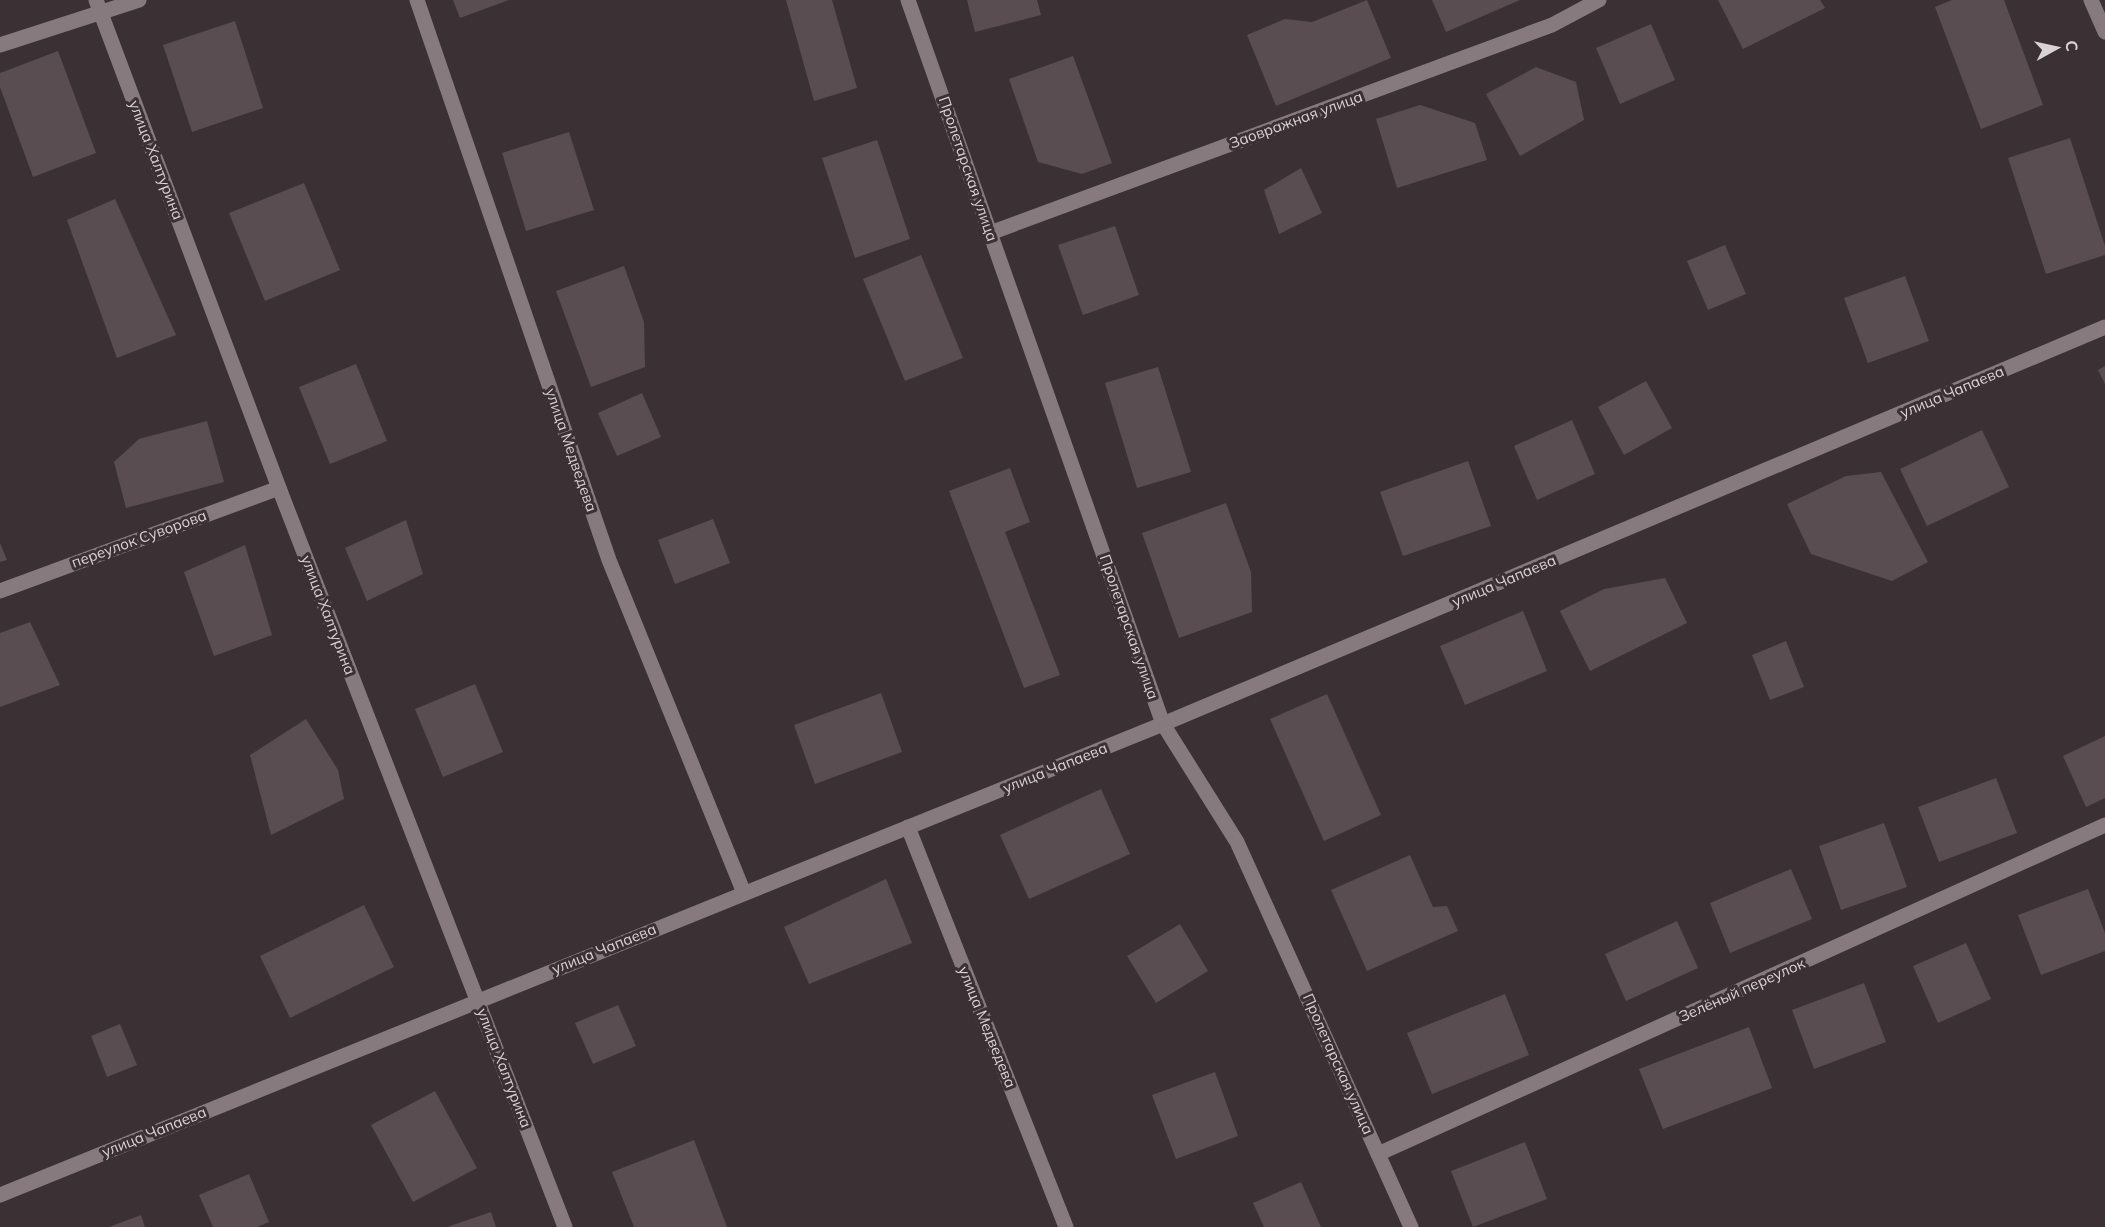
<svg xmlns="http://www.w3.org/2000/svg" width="2105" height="1227" viewBox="0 0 2105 1227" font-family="Mulish,sans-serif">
<rect width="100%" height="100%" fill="#3b3034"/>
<g fill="#594d51">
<path d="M453,0H509L460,18Z"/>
<path d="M786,0H832L857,88L814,101Z"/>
<path d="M967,0H1037L1041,15L975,32Z"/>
<path d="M1367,0L1391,58L1276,106L1247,35L1285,19L1312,22Z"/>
<path d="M1432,0H1520L1446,32Z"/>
<path d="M1718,0H1820L1825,8L1743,49Z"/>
<path d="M1952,0H2004L2043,105L1981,129L1935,7Z"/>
<path d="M235,21L263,108L192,132L163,45Z"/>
<path d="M1651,24L1675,80L1620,104L1596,48Z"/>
<path d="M58,51L96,153L33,177L0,87V73Z"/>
<path d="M1073,56L1112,163L1082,174L1038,162L1009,79Z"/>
<path d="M1536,67L1576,82L1584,120L1520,156L1486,94Z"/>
<path d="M1420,105L1475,123L1487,160L1397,188L1376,119Z"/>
<path d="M569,132L594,210L526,231L502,153Z"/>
<path d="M2070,138L2105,246V255L2046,274L2008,158Z"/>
<path d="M877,140L910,239L855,258L822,158Z"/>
<path d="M1301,168L1322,213L1279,234L1264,190Z"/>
<path d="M304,183L340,270L265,301L229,213Z"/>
<path d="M115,199L176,335L117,358L67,220Z"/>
<path d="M1115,226L1139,295L1083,315L1058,245Z"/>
<path d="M1725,245L1746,294L1708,310L1687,261Z"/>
<path d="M921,255L963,358L905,381L863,279Z"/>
<path d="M624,266L644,322L645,367L591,387L556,291Z"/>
<path d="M1905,276L1929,341L1868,363L1844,298Z"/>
<path d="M356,364L387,441L330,464L299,387Z"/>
<path d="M2105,366V384L2098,370Z"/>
<path d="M1158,367L1191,472L1137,488L1105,383Z"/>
<path d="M1646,381L1672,428L1624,455L1598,407Z"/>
<path d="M642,393L661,437L617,456L598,413Z"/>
<path d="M1572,420L1595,474L1537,500L1514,446Z"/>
<path d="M207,421L224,482L126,508L114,462L139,439Z"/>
<path d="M1982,430L2009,487L1927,526L1900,469Z"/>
<path d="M1468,461L1491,526L1403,556L1380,492Z"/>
<path d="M1010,468L1030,522L1005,532L1060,675L1024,688L949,491Z"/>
<path d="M1881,472L1928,562L1892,581L1811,554L1787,504L1846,476Z"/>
<path d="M1226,503L1251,572L1252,612L1179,638L1142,533Z"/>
<path d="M713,519L730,563L675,584L658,540Z"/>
<path d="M406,520L423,574L367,601L345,548Z"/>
<path d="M0,543L7,560L0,562Z"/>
<path d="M245,545L272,635L214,656L184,572Z"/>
<path d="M1665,578L1687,623L1590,671L1560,611L1604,589Z"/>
<path d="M1523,611L1547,671L1465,705L1440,646Z"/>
<path d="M30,622L60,685L0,707V633Z"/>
<path d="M1786,641L1804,687L1770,700L1752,655Z"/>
<path d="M475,684L503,752L443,777L415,709Z"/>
<path d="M881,693L902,752L815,784L794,725Z"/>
<path d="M1327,694L1381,815L1324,841L1270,719Z"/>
<path d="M306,719L338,770L344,799L271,835L250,755Z"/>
<path d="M2105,736V798L2086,807L2063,756Z"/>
<path d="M1996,778L2017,833L1939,862L1918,807Z"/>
<path d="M1101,789L1130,854L1029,899L1000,835Z"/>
<path d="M1884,823L1907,887L1841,910L1819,846Z"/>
<path d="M1410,855L1433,907L1447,906L1458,931L1367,971L1331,890Z"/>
<path d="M1791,869L1812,919L1730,953L1710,903Z"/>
<path d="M886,879L912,943L809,984L784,927Z"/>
<path d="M2088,889L2105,933V951L2041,975L2018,915Z"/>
<path d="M364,905L394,967L290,1018L260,956Z"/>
<path d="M1677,921L1698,968L1626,1001L1605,954Z"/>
<path d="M1180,924L1208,971L1156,1003L1127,956Z"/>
<path d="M1966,943L1991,999L1938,1023L1913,966Z"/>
<path d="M1864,983L1886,1042L1814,1069L1792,1010Z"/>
<path d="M1505,994L1529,1055L1432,1094L1407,1033Z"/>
<path d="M618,1005L636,1046L593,1064L575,1023Z"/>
<path d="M120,1024L137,1065L107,1077L91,1036Z"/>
<path d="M1749,1027L1772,1088L1663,1129L1639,1069Z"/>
<path d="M1215,1072L1238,1136L1176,1159L1152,1095Z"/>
<path d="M435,1091L477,1168L413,1202L371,1125Z"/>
<path d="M694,1140L727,1227H634L612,1172Z"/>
<path d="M1525,1142L1547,1199L1473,1227L1451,1171Z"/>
<path d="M249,1174L269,1222L257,1227H213L199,1195Z"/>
<path d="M1301,1182L1321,1227H1264L1253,1203Z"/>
<path d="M491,1212L496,1227H447Z"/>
<path d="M141,1215L145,1227H109Z"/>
</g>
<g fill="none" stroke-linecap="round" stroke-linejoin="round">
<g stroke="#867a7e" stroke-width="15">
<path d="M417,0L609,560L744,893"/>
<path d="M0,591L279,488"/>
<path d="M908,827L1066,1227"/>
</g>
<g stroke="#867a7e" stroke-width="15">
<path d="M96,0L279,488L565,1227"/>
<path d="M908,0L1163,724L1237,842L1411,1227"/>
<path d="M0,45L139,0"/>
<path d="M990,233L1552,25L1599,0"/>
<path d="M1378,1154L2105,825"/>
<path d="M0,1195L1163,724L2105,327"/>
</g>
<path stroke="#867a7e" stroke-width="15" d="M2091,0L2105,32"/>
</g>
<g text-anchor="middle" stroke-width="6" stroke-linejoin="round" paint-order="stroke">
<g font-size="15" fill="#dad3d6" stroke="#3b3034">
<text transform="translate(1296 120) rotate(-20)" y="5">Заовражная улица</text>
<text transform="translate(156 160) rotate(69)" y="5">улица Халтурина</text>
<text transform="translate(968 169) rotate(71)" y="5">Пролетарская улица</text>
<text transform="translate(1952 392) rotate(-23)" y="5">улица Чапаева</text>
<text transform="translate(571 450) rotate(71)" y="5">улица Медведева</text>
<text transform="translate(139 539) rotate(-20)" y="5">переулок Суворова</text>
<text transform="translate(1504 581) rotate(-23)" y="5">улица Чапаева</text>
<text transform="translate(328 615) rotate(69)" y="5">улица Халтурина</text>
<text transform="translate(1129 627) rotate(71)" y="5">Пролетарская улица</text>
<text transform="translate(1055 768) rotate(-22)" y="5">улица Чапаева</text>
<text transform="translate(604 949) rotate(-22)" y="5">улица Чапаева</text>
<text transform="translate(1742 990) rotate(-24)" y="5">Зелёный переулок</text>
<text transform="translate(987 1027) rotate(68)" y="5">улица Медведева</text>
<text transform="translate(1338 1064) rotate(66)" y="5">Пролетарская улица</text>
<text transform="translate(504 1068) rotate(69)" y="5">улица Халтурина</text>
<text transform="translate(154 1132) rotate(-22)" y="5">улица Чапаева</text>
</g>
</g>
<g transform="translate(2057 48) rotate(82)" stroke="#3b3034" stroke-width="4.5" paint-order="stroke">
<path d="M0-4.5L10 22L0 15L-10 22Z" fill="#dad3d6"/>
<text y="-9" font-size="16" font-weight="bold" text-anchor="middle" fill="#dad3d6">С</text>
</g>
</svg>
